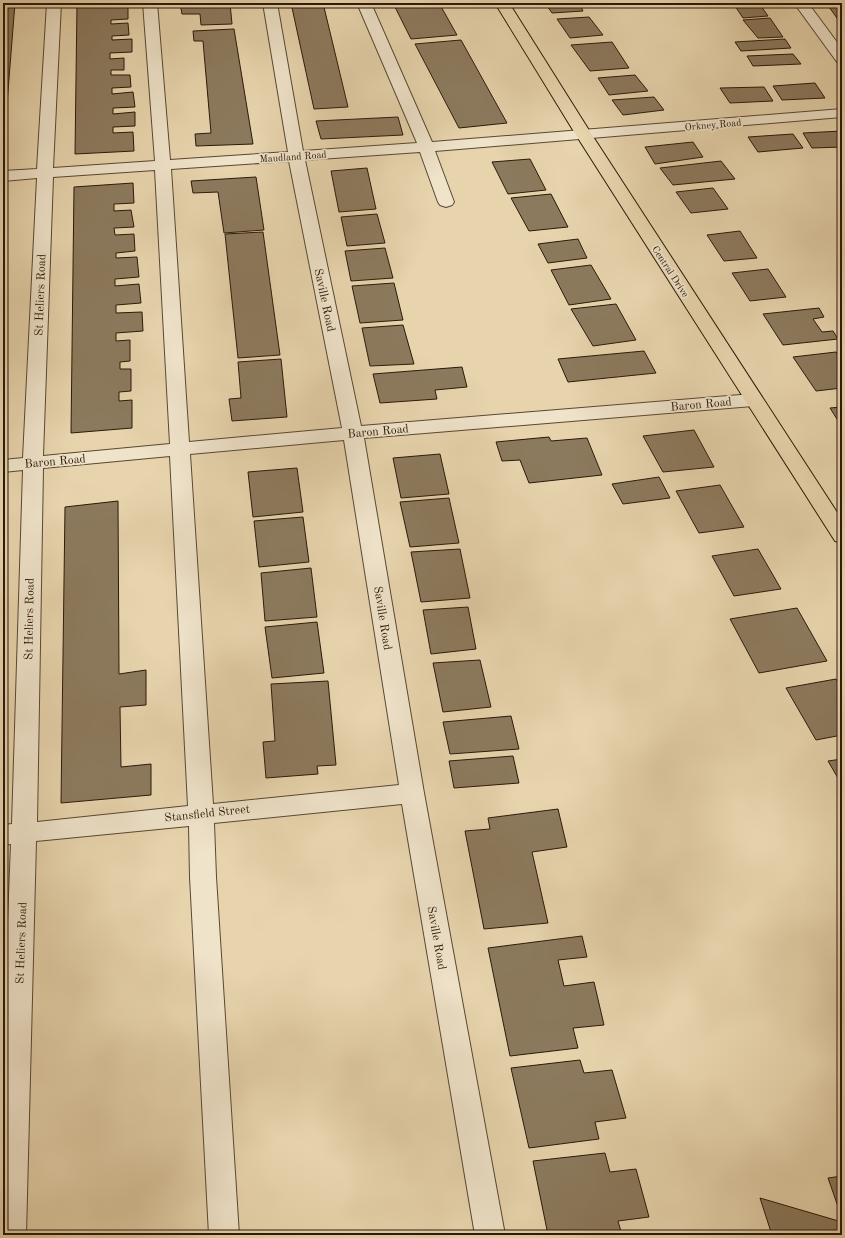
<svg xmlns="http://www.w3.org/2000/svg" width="845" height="1238" viewBox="0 0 845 1238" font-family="'Old Standard TT',serif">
<rect width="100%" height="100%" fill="#e7d4ad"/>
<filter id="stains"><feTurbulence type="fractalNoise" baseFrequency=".005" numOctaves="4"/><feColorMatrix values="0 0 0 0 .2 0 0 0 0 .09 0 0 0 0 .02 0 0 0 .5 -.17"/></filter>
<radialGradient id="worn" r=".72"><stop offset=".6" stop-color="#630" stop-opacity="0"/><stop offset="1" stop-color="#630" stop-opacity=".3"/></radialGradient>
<g fill="#8c7a5e" stroke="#2a1909">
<path d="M3,3H15L3,154Z"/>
<path d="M77,3H121L110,4V7L128,6V19L111,20V24L128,23L129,35L112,36V40L132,39V52L110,53V59L124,58V70H111V75H130L131,87L112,88V94L133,92L135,107L113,108V114L135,112V126L113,127V133L133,132L134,151L75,154Z"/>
<path d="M180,3H230L232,24L201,25L200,14H182Z"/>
<path d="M291,3H323L348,107L314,109Z"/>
<path d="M393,3H439L457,35L411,39Z"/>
<path d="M545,3H579L583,11L552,13Z"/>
<path d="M733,3H759L768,16L743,18Z"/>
<path d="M842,3V21H839L827,4Z"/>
<path d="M589,17L603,35L570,38L557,19Z"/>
<path d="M770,18L783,37L758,38L743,20Z"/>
<path d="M234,29L253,144L196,146L195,134L211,133L203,41H194L193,31Z"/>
<path d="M785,39L791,48L741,51L735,42Z"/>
<path d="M461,40L507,123L459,128L415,44Z"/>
<path d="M612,42L629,68L590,71L571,45Z"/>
<path d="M793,54L801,64L753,66L747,56Z"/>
<path d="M635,75L648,91L609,95L598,78Z"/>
<path d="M815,83L825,98L782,100L773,86Z"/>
<path d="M764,87L773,101L730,103L720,88Z"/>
<path d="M654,97L664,110L623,115L612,100Z"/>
<path d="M398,117L403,135L321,139L316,121Z"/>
<path d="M842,131V147L812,148L803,133Z"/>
<path d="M793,134L803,148L758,152L748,137Z"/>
<path d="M693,142L703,157L655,164L645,147Z"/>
<path d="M530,159L546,190L508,194L492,162Z"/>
<path d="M721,161L735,179L673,185L660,168Z"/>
<path d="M367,168L376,209L339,212L331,171Z"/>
<path d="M256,177L264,230L224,233L218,192L193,193L191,181Z"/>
<path d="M133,183L134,203L114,204V211L131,210L134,227L114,228L115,235L134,234L135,251L116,253V258L137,257L139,277L115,279V286L139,284L141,303L116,305V313L142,312L143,331L116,333V341L130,340V361L120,362V369H131V391L119,392V401L132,400V428L71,433L74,187Z"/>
<path d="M713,188L728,209L691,213L676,192Z"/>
<path d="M551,194L568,227L529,231L511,198Z"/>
<path d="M377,214L385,243L347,246L341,217Z"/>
<path d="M740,231L757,258L724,261L707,235Z"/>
<path d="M263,232L280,355L238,358L225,234Z"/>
<path d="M578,239L587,258L548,263L538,244Z"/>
<path d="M385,248L393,278L351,281L345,251Z"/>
<path d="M591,265L611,299L569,305L551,270Z"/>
<path d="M768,269L786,297L750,301L732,273Z"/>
<path d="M394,283L403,320L360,323L352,286Z"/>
<path d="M616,304L636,340L593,346L571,309Z"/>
<path d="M819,308L824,317L813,319L822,332L833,331L838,339L783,345L763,314Z"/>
<path d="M403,325L414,364L370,366L362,328Z"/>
<path d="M644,351L656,373L568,382L558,359Z"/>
<path d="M836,352L842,362V388L816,391L793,357Z"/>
<path d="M281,359L287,417L232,421L229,399L241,398L238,362Z"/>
<path d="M462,367L467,387L435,390L437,399L380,403L373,374Z"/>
<path d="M842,407V427L830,408Z"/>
<path d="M694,430L714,467L663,472L643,436Z"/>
<path d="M549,437L551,441L587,438L602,475L529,483L520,460L502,461L496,442Z"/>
<path d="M440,454L449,494L401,498L393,458Z"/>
<path d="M297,468L303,512L253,517L248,472Z"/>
<path d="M659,477L670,498L623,504L612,484Z"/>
<path d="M720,485L744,527L699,533L676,491Z"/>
<path d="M449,498L459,543L410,547L400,502Z"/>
<path d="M118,501L119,674L146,670V705L120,707L121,767L151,764V795L61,803L65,507Z"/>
<path d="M303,517L309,562L259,567L254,521Z"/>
<path d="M460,549L470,598L421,602L411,552Z"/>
<path d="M758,549L781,589L734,596L712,556Z"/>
<path d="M311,568L317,617L265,621L261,573Z"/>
<path d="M468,607L476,649L431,654L423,610Z"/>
<path d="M797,608L827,661L759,673L730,619Z"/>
<path d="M317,622L324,673L272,678L265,627Z"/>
<path d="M480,660L491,707L443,712L433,663Z"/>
<path d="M836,679L842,689V735L816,740L786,688Z"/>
<path d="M328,681L336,765L317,766L318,774L266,778L263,742L275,741L271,684Z"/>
<path d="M511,716L519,749L450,754L443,722Z"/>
<path d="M513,756L519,783L454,788L449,761Z"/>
<path d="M842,759V785L828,761Z"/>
<path d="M558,809L567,847L532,852L548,923L484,929L465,831L490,829L488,818Z"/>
<path d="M582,936L587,957L558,960L564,986L594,982L604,1025L573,1028L578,1048L510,1056L488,948Z"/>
<path d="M580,1060L584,1073L612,1070L626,1118L595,1122L599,1139L529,1148L511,1068Z"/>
<path d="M605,1153L610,1172L636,1169L649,1217L618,1221L622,1235H548L533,1161Z"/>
<path d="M842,1176V1218L828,1178Z"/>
<path d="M760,1198L842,1222V1235H772Z"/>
</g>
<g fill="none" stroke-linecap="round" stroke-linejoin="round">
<g stroke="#594832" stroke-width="2">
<g id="minor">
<path d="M47,3H61L53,168L155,161L143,3H157L170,160L288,152L263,3H277L303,151L417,143L357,3H371L432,142L842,109V117L435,151L454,202L452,205L446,207L440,205L438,202L420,152L305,160L361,426L753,394L760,396L762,400L760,404L753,406L364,438L424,793L505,1235H475L402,804L214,823L216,877L239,1235H209L190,877L189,826L36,841L26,1235H3V1050L11,844L3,845V825L12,824L23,470L3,472V460L23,458L37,178L3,181V171L37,169ZM289,161L342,428L189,442L171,169ZM155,170L170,444L43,456L53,177ZM344,440L399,785L213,804L190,454ZM170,456L188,806L37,822L43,468Z"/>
<path d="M794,3H808L842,49V63L837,62Z"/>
</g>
</g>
<g stroke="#2a1909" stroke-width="2">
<path id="major" d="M495,3H509L592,135L842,520V543L835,541L576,135Z"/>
</g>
<use href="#minor" fill="#efe3ca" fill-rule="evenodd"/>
<use href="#major" fill="#e7d4ad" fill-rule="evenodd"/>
</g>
<g text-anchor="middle" stroke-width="3.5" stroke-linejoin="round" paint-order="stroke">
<g font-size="10" fill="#2a1909" stroke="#efe3ca">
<text transform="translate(713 124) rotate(-5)" y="4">Orkney Road</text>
<text transform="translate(293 156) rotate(-4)" y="4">Maudland Road</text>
<text transform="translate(671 271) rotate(57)" y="4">Central Drive</text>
</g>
<g font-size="12" fill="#2a1909" stroke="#efe3ca">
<text transform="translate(40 295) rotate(-88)" y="4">St Heliers Road</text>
<text transform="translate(325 300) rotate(78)" y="4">Saville Road</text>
<text transform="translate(701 404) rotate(-5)" y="4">Baron Road</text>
<text transform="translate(378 431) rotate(-5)" y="4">Baron Road</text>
<text transform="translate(55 461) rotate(-5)" y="4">Baron Road</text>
<text transform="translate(383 618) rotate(81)" y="4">Saville Road</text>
<text transform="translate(29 619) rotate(-89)" y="4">St Heliers Road</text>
<text transform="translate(207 813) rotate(-6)" y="4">Stansfield Street</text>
<text transform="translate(437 938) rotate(80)" y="4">Saville Road</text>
<text transform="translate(21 943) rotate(-88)" y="4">St Heliers Road</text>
</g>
</g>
<rect width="845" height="1238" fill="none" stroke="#e7d4ad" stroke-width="16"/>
<rect x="4" y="4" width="837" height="1230" fill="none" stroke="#2a1909" stroke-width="2"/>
<rect x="8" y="8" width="829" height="1222" fill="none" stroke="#2a1909"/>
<rect width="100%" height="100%" filter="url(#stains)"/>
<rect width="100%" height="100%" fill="url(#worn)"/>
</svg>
